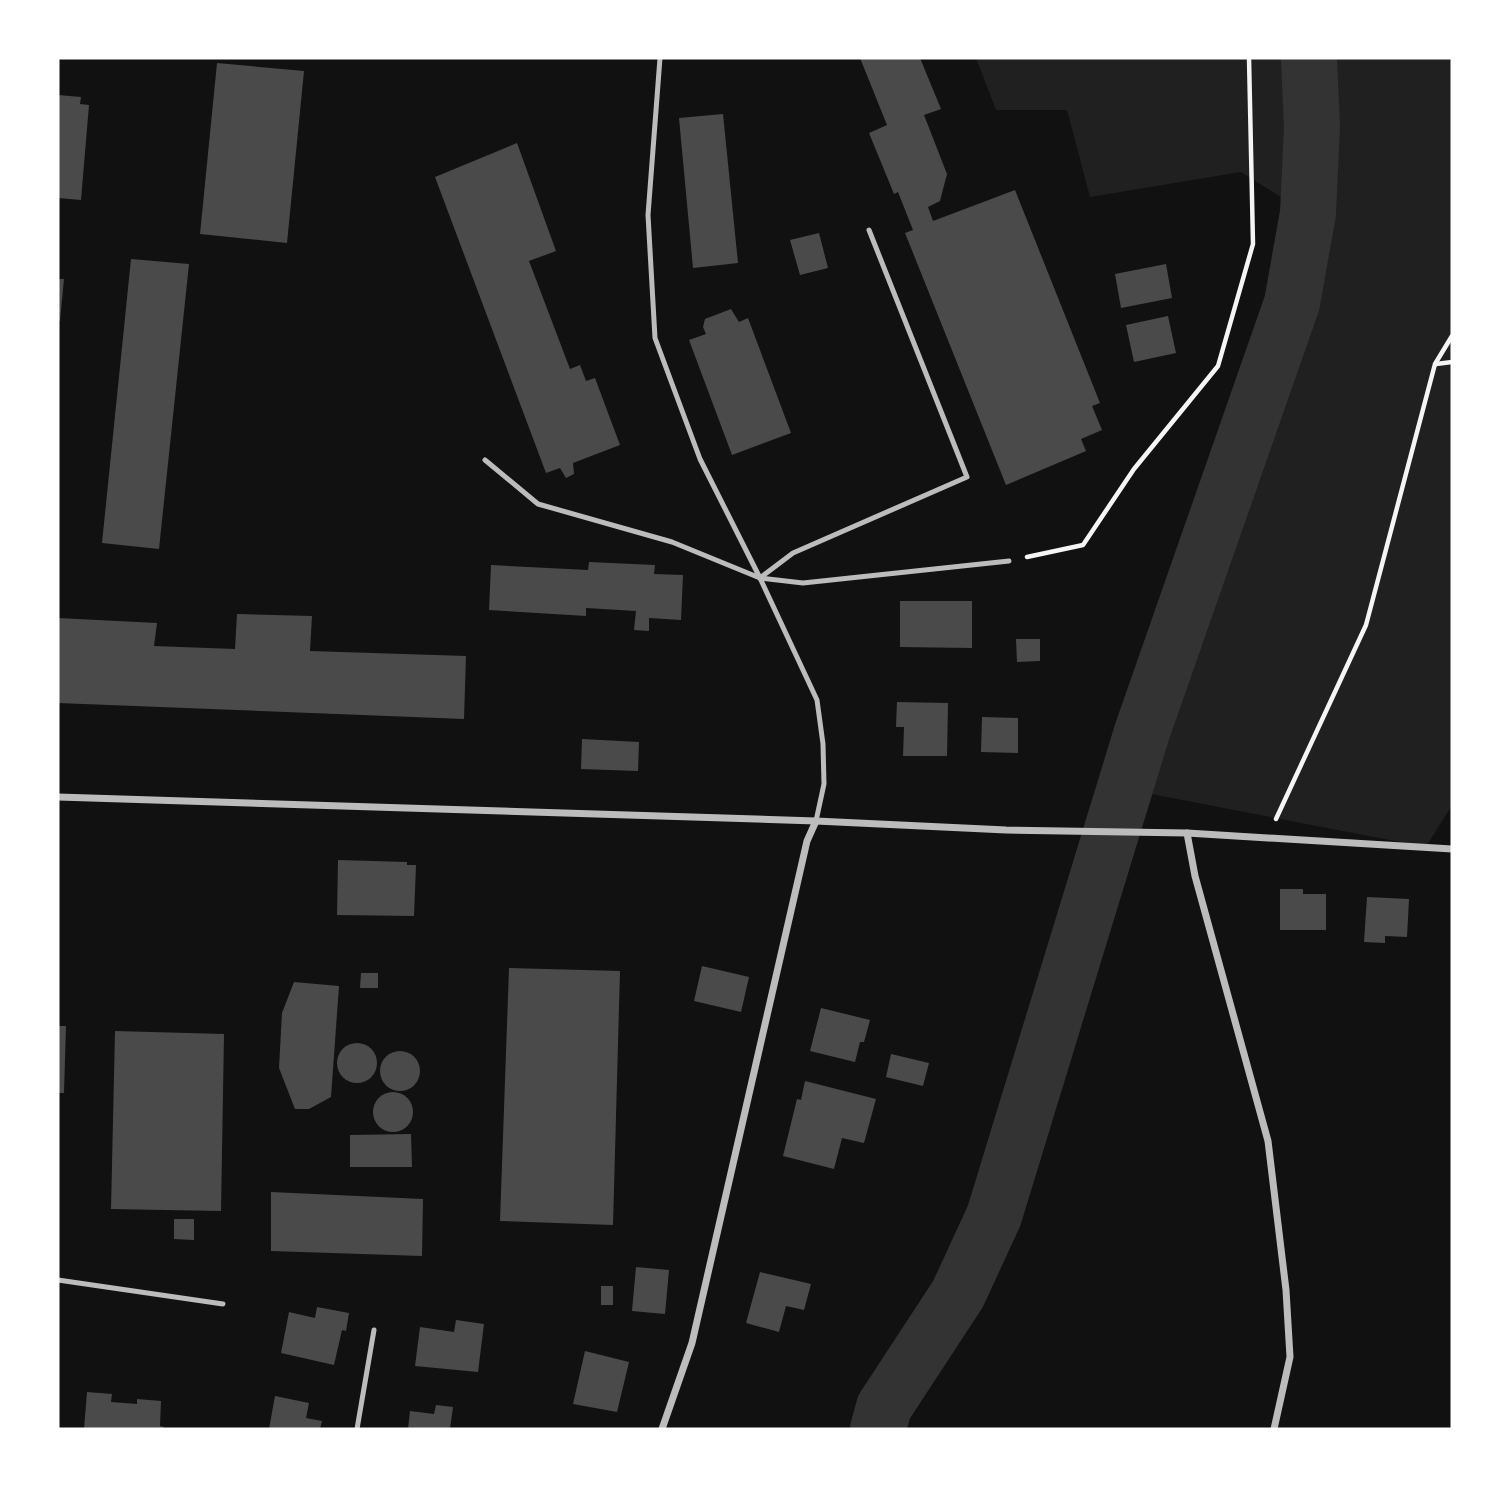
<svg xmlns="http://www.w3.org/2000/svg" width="1510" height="1487" viewBox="0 0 1510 1487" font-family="Barlow,sans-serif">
<rect width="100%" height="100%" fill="#111"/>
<path fill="#202020" d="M976,58H1452V805L1426,847L1125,789L1142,732L1292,303L1308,214L1241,172L1090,197L1067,110H996Z"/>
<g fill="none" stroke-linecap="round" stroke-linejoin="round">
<path stroke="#333" stroke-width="56" d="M878,1429L884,1407L958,1294L994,1216L1142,732L1292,303L1308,213L1312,127L1309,58"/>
</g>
<g fill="#4a4a4a">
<path d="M860,58H920L941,109L924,115L947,174L940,201L928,207L933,221L1015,190L1100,403L1092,406L1102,430L1081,439L1086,451L1006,485L905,233L913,230L898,192L894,194L869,133L887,125Z"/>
<path d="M217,63L304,71L287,243L200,234Z"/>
<path d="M58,95L81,97L80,104L89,105L81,200L58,198Z"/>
<path d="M723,114L738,263L693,268L679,118Z"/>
<path d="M517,143L556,251L529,261L570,369L580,365L586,381L595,378L620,445L573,463L574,474L566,478L560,468L546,473L435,177Z"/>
<path d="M819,233L828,268L800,275L790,240Z"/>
<path d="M131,259L189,264L159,549L102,543Z"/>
<path d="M1166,264L1172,298L1121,308L1115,274Z"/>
<path d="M58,279H64L60,321H58Z"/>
<path d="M731,309L739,322L748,318L791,433L732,455L689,340L706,334L703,327L705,319Z"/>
<path d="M1168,316L1176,353L1134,362L1126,325Z"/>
<path d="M589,562L655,565L654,574L683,575L681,620L649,618V631L634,630L636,611L586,608V616L489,610L491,565L588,570Z"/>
<path d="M900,601H972V648L900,647Z"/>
<path d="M237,614L312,616L310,651L466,656L464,719L58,703V618L157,623L154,646L235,649Z"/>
<path d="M1016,639H1040V661L1017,662Z"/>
<path d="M897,702L948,703L947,756H903L904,727H896Z"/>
<path d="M982,717L1018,718V753L981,752Z"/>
<path d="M582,739L639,742L638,771L581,769Z"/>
<path d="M338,860L407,862V865H416L414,916L337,915Z"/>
<path d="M1280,889H1303V894H1326V930H1280Z"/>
<path d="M1367,897L1409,899L1407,937L1385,936V943L1364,942Z"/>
<path d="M702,966L749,977L741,1012L694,1001Z"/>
<path d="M509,968L620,971L613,1225L500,1221Z"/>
<path d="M361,973H378V988H360Z"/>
<path d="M294,982L339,986L331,1097L309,1109H295L279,1068L282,1013Z"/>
<path d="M821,1008L870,1020L864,1042H860L855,1062L810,1051Z"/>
<path d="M58,1026H66L64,1093H58Z"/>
<path d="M115,1031L224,1034L221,1211L111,1209Z"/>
<circle cx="357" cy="1063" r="20"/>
<circle cx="400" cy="1071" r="20"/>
<path d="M891,1054L929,1063L923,1086L886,1077Z"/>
<path d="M805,1081L876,1099L864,1143L842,1138L834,1169L783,1156L797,1099L801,1100Z"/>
<circle cx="393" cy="1112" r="20"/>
<path d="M411,1134L412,1167H350V1135Z"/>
<path d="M271,1192L423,1199L422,1256L271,1251Z"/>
<path d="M174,1219H194V1240L174,1239Z"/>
<path d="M636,1267L669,1270L665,1314L632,1311Z"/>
<path d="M760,1272L811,1284L804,1310L786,1306L779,1332L746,1323Z"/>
<rect x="601" y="1286" width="12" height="19"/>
<path d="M317,1307L349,1313L346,1331L342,1330L334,1365L281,1353L289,1312L315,1318Z"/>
<path d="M456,1320L484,1324L478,1372L415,1366L420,1327L454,1332Z"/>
<path d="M585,1351L629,1362L617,1412L573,1404Z"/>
<path d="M87,1392L112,1394L111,1402L137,1404V1399L161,1401L160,1426L164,1427V1429H84Z"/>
<path d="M275,1396L309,1403L306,1418L322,1421L320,1429H269Z"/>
<path d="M436,1405L453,1407L450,1429H408L410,1411L434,1414Z"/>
</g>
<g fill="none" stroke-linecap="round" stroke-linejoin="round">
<g stroke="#f5f5f5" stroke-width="4.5">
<path d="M1436,364L1452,362"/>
<path d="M1027,557L1083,545L1134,469L1218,366L1253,244L1249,58"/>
<path d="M1276,819L1366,625L1435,364L1452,336"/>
</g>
<g stroke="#bcbcbc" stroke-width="5">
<path d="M660,58L648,215L655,338L700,459L760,578"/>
<path d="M485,460L538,504L672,542L760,578"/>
<path d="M760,578L793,553L967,477L869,230"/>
<path d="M816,821L824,784L823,744L817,700L760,578L803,583L1009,561"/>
<path d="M58,1280L223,1304"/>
<path d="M357,1429L374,1330"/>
</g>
<g stroke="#bcbcbc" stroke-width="7">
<path d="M58,797L816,821L1006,830L1187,833L1452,849"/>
<path d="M1187,833L1195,876L1268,1141L1286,1290L1290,1357L1274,1429"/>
<path d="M662,1429L692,1343L807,841L816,821"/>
</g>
</g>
<rect width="1510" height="1487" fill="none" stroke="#ffffff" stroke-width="119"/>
</svg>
